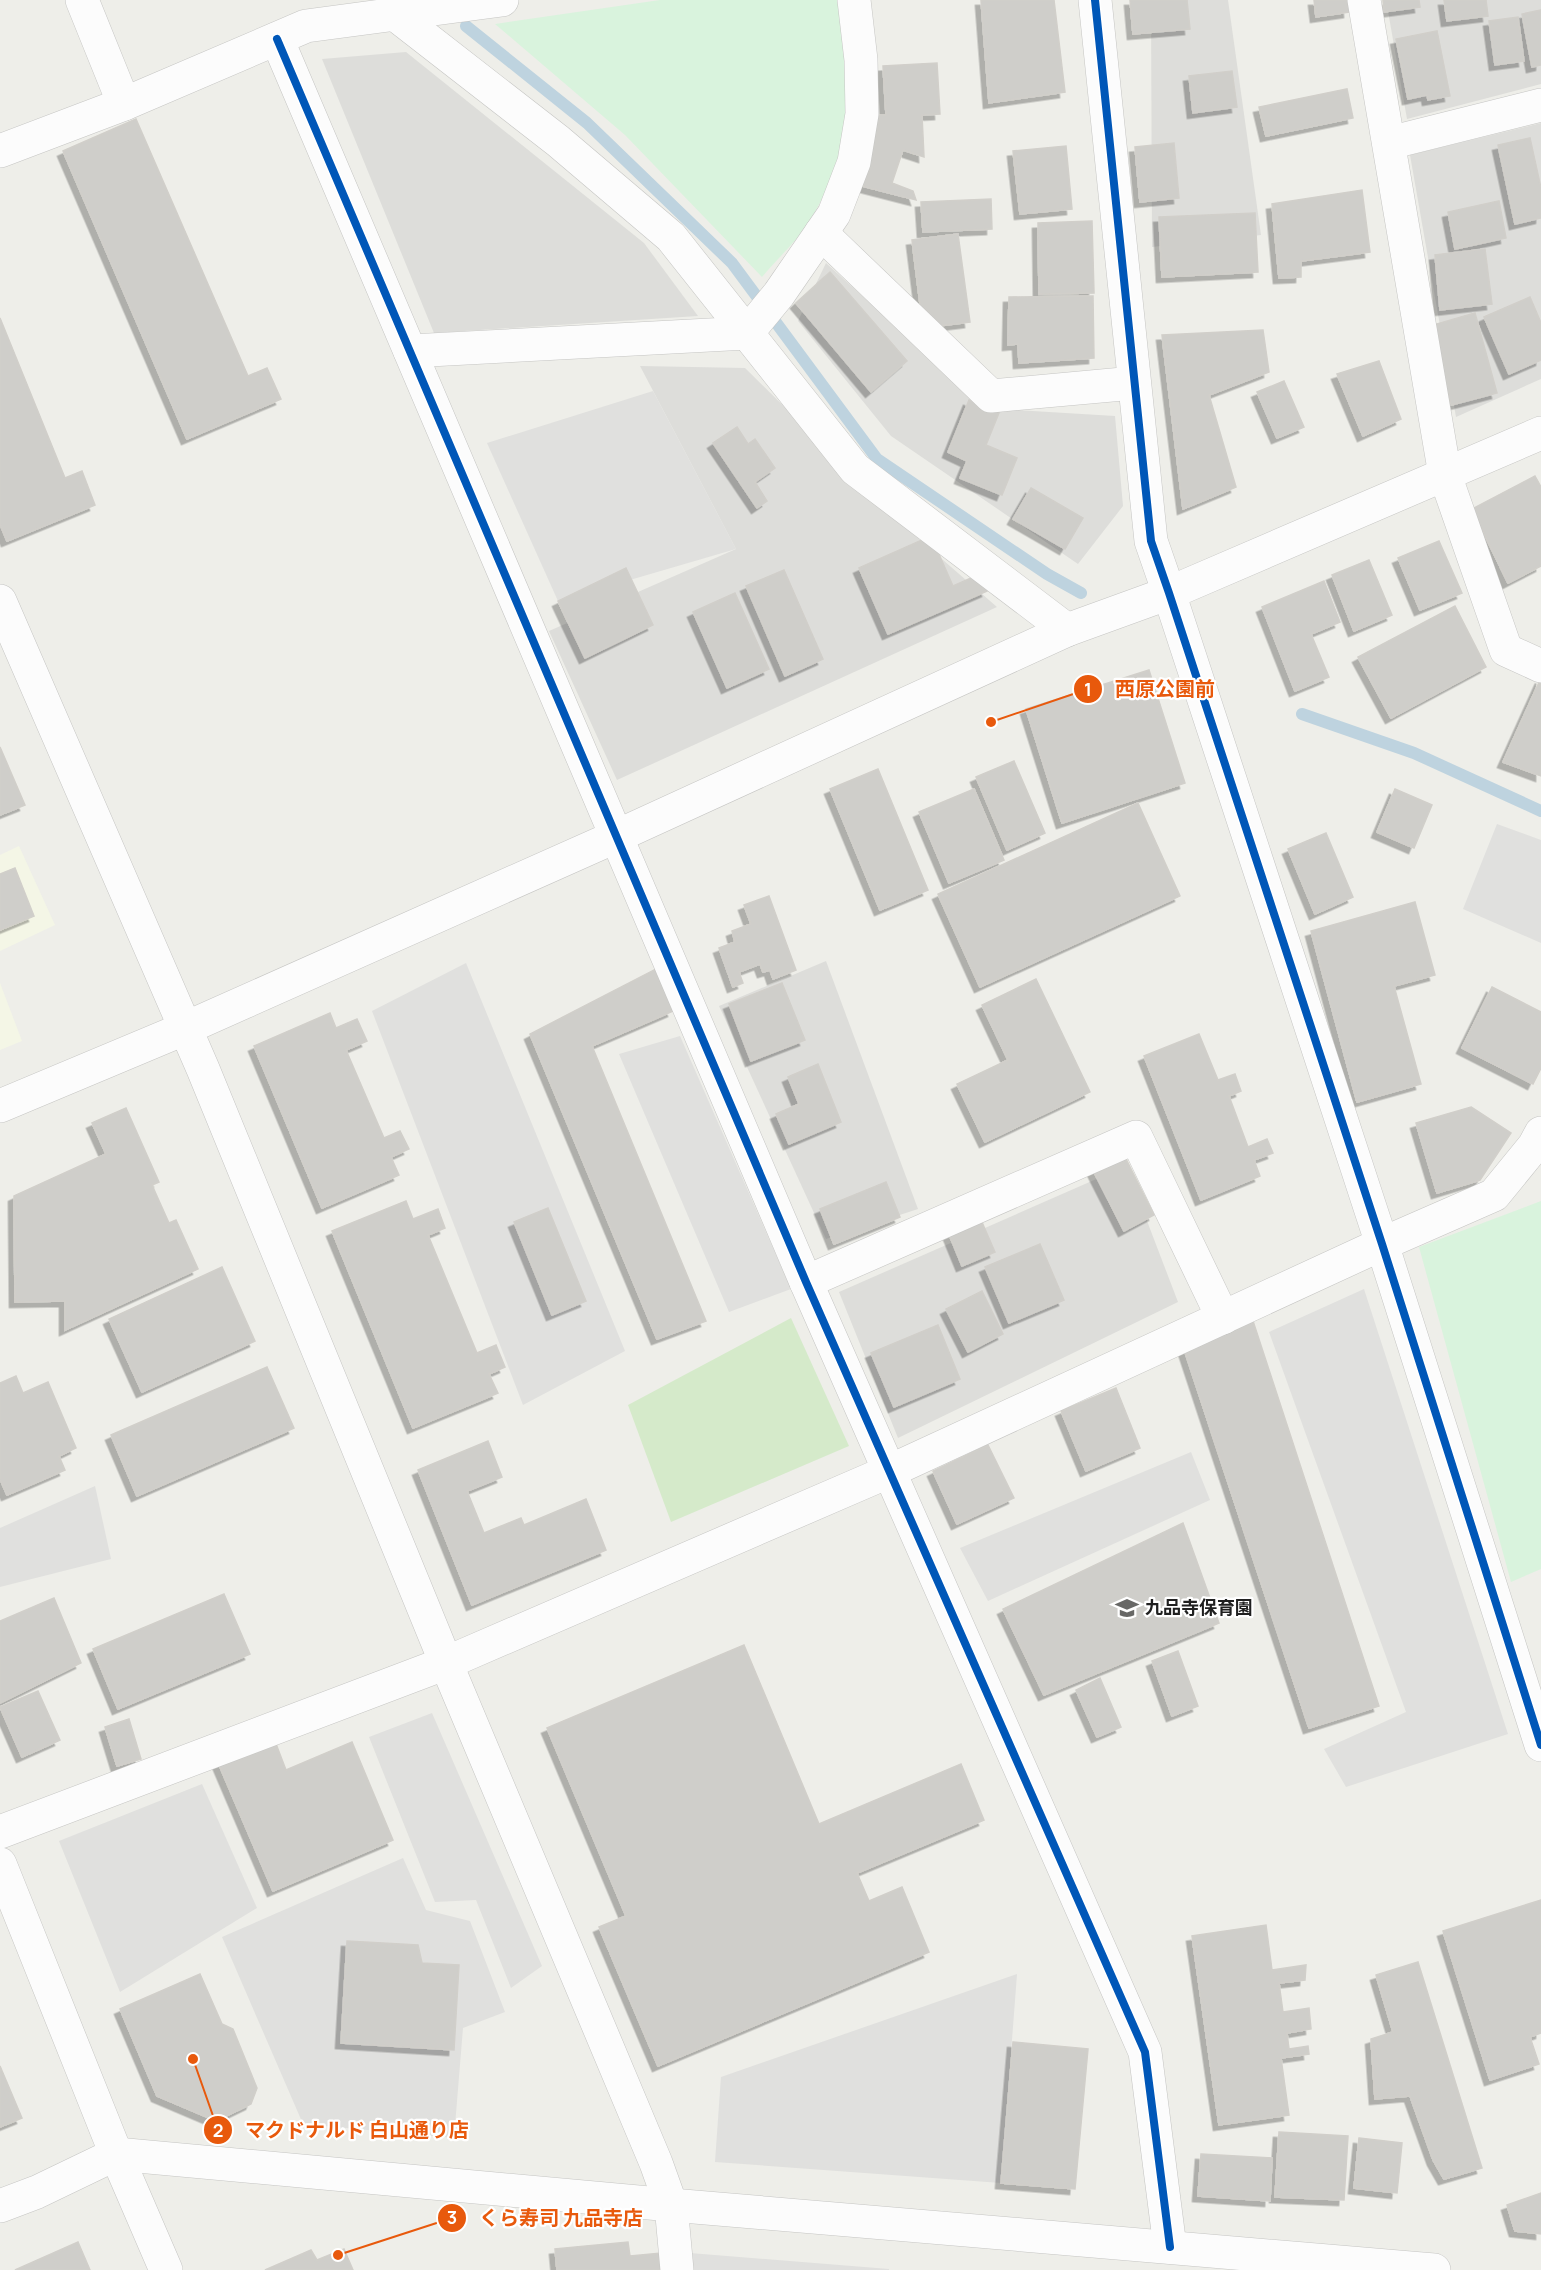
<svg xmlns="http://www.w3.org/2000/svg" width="1541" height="2270" viewBox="0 0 1541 2270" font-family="Manrope,'Noto Sans JP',sans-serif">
<defs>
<filter id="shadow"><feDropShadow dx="-5.5" dy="5.5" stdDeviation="0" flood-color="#0004"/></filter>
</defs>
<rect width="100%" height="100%" fill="#eeeee9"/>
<g fill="#ddddda">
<path d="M1151,0H1228L1261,235L1152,247Z"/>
<path d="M1386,0H1541V84L1407,119Z"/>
<path d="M406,52L644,243L698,316L434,333L322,59Z"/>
<path d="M1541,123V379L1456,417L1410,155Z"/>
<path d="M826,263L985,408L1115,416L1123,506L1078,564L891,436L798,321Z"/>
<path d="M640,366L745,368L912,533L997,607L617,780L549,631L736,549Z"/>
<path d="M826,961L918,1209L826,1239L719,1006Z"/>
<path d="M1126,1166L1178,1302L898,1438L839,1292Z"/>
</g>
<g fill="#f4f6e6">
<path d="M19,846L55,925L0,951V855Z"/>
<path d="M0,983L22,1041L0,1050Z"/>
</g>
<path fill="#d5eaca" d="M791,1318L849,1446L671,1522L628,1405Z"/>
<g fill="#d9f3dd">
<path d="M660,0H837C847,48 852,102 841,150C836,173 820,205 807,225C794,244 776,260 762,277L625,135L495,24Z"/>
<path d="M1541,1201V1569L1511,1582L1419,1247Z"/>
</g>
<g fill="#e0e0de">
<path d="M653,391L736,549L558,601L487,443Z"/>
<path d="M1497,824L1541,840V943L1463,909Z"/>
<path d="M466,963L625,1351L523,1405L372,1011Z"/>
<path d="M680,1036L791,1289L729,1312L619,1054Z"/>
<path d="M1364,1289L1508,1734L1346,1787L1324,1749L1406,1712L1269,1332Z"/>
<path d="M1191,1452L1210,1500L988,1601L960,1548Z"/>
<path d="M95,1486L111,1559L0,1587V1528Z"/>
<path d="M432,1713L542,1966L511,1988L476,1900L435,1902L369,1737Z"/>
<path d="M202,1784L257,1908L120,1992L59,1841Z"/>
<path d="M403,1858L426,1910L470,1921L505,2012L463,2028L454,2138L303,2124L222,1937Z"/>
<path d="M1017,1974L1001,2183L715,2162L721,2077Z"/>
<path d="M690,2253L889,2269V2270H691Z"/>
</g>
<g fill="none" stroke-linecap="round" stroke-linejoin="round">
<g stroke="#bed3df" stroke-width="12">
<path d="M466,26L587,123L732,263L877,459L1047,574L1081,593"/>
<path d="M1302,714L1414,753L1541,811"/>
</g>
</g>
<g fill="#cfceca" stroke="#d1cfca" stroke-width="1.5" filter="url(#shadow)">
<path d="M981,0H1054L1065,92L989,103Z"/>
<path d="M1130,0H1187L1190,29L1133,34Z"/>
<path d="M1314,0H1348L1349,12L1316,17Z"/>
<path d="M1383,0H1419L1420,7L1384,12Z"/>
<path d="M1444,0H1486L1488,16L1447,21Z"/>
<path d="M1541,10V65L1532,67L1522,14Z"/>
<path d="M1518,17L1524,61L1495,65L1489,21Z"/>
<path d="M1437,31L1450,96L1428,100L1427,95L1408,99L1396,39Z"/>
<path d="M937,63L940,114L922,115L924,157L903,150L892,183L913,191L916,200L858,185L876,115H886L883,66Z"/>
<path d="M1232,71L1237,107L1193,113L1189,76Z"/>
<path d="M1347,89L1353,118L1266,136L1259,107Z"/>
<path d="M136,119L248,376L267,368L281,399L187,439L63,151Z"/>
<path d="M1530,138L1541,188V218L1515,224L1498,145Z"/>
<path d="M1174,143L1179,198L1140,202L1135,147Z"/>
<path d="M1066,146L1072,209L1020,214L1013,151Z"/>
<path d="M1362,190L1370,252L1301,261V277L1279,278L1272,204Z"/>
<path d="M991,199L992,229L923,232L921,202Z"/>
<path d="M1499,201L1506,238L1455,249L1448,212Z"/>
<path d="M1255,213L1258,272L1162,277L1159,217Z"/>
<path d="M1092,221L1094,293L1039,294L1038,223Z"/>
<path d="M958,234L970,322L923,328L912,240Z"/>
<path d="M1485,249L1492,304L1440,310L1435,255Z"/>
<path d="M830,272L907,361L871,392L796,303Z"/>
<path d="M1093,296L1094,358L1019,363L1018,344L1008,345L1009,297Z"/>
<path d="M1530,297L1541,323V360L1509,374L1484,317Z"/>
<path d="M1475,313L1497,393L1451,405L1430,326Z"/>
<path d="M0,318L65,478L82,471L95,505L7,541L0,524Z"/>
<path d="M1263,330L1269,372L1209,395L1236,487L1183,509L1162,335Z"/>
<path d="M1379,361L1401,419L1363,436L1337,374Z"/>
<path d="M1284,381L1304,427L1277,438L1257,392Z"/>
<path d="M969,400L999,413L986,445L1017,458L1002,495L960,478L967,461L948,452Z"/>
<path d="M737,427L748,444L755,439L775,468L755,482L767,501L757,508L713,443Z"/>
<path d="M1535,476L1541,487V566L1508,583L1472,509Z"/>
<path d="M1031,488L1083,518L1065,549L1013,519Z"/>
<path d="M931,536L953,586L980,574L987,591L888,634L859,568Z"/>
<path d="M1439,541L1462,593L1420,610L1398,558Z"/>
<path d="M1369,560L1392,615L1354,631L1332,575Z"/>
<path d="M626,568L653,625L585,658L558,601Z"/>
<path d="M784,570L823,659L785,676L746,586Z"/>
<path d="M1324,581L1340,622L1311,634L1329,677L1295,691L1262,607Z"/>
<path d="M735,593L769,669L727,688L693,612Z"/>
<path d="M1455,606L1486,667L1391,718L1358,657Z"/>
<path d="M1149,670L1185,783L1062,823L1026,709Z"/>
<path d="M1541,678V776L1503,762Z"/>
<path d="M0,747L25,805L0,815Z"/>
<path d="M1014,761L1045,833L1007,850L976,777Z"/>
<path d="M878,769L928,890L880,910L830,789Z"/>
<path d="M974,789L1004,860L949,883L919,812Z"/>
<path d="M1395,789L1432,805L1414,848L1377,832Z"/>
<path d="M1138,803L1180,896L980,987L938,894Z"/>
<path d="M1326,833L1353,897L1315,914L1288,849Z"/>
<path d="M15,868L34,916L0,930V874Z"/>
<path d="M769,896L796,970L773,979L770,970L763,972L760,964L739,972L743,983L733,987L719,948L735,942L732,931L751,924L744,905Z"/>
<path d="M1415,902L1435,975L1394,986L1421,1084L1357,1102L1311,931Z"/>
<path d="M656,969L673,1011L592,1046L706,1321L657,1339L530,1034Z"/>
<path d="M1036,979L1090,1092L985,1142L957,1084L1008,1060L982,1005Z"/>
<path d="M782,983L805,1040L751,1061L729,1004Z"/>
<path d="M1492,987L1541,1012V1068L1533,1084L1462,1048Z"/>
<path d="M330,1013L336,1028L357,1019L367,1041L346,1050L384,1138L400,1131L409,1149L391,1157L399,1175L322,1208L254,1046Z"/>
<path d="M1199,1034L1218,1080L1235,1074L1241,1091L1229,1096L1248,1147L1267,1139L1273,1153L1254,1160L1260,1176L1201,1200L1144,1056Z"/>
<path d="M818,1064L841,1122L789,1144L776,1114L799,1104L788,1077Z"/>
<path d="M1471,1107L1511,1133L1480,1180L1437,1193L1416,1123Z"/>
<path d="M126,1108L159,1182L152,1185L169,1223L176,1220L198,1269L65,1330V1301L15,1302L14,1196L106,1154L92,1123Z"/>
<path d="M1122,1151L1154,1215L1124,1231L1091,1166Z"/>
<path d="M886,1182L900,1217L834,1244L820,1209Z"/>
<path d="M406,1201L413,1219L438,1209L445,1228L428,1235L477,1353L496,1345L505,1367L489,1374L498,1393L413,1428L332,1231Z"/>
<path d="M548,1208L586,1301L552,1315L514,1222Z"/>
<path d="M978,1213L995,1252L962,1266L946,1227Z"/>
<path d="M1040,1244L1064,1300L1009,1323L985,1267Z"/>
<path d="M222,1267L255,1341L142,1392L109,1319Z"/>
<path d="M982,1291L1003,1334L968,1352L946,1309Z"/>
<path d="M1253,1321L1379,1706L1309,1728L1183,1346Z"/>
<path d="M938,1325L960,1379L894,1407L871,1353Z"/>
<path d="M267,1367L294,1428L137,1496L111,1435Z"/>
<path d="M16,1376L23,1393L48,1382L76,1448L59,1456L65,1470L7,1495L0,1479V1383Z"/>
<path d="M1116,1388L1140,1448L1086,1471L1061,1411Z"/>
<path d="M488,1441L502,1477L467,1491L484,1533L521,1518L524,1525L586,1499L606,1550L472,1605L418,1470Z"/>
<path d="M988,1445L1014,1498L957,1524L933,1471Z"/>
<path d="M1183,1523L1219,1623L1044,1695L1003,1609Z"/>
<path d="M224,1594L250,1654L118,1709L93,1649Z"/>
<path d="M54,1598L81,1663L0,1703V1621Z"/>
<path d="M744,1645L819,1824L961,1764L984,1820L857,1873L869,1901L902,1887L929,1952L658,2066L599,1927L626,1916L547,1728Z"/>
<path d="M1178,1651L1198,1706L1172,1716L1152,1661Z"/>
<path d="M1100,1678L1121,1727L1097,1737L1076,1690Z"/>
<path d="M38,1691L60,1740L22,1757L0,1707Z"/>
<path d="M129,1719L141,1759L117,1766L105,1727Z"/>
<path d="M273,1736L286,1770L352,1742L393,1840L273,1891L217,1760Z"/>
<path d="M1541,1900V2033L1530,2037L1539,2064L1490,2080L1443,1931Z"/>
<path d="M1266,1925L1272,1970L1306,1965L1305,1980L1279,1983L1283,2012L1309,2008L1311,2029L1287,2033L1289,2049L1308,2046L1309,2054L1281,2058L1289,2115L1219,2125L1192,1936Z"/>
<path d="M347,1941L418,1945L422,1963L459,1965L454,2050L341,2043Z"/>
<path d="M1418,1962L1482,2168L1444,2179L1433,2160L1410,2096L1375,2099L1371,2039L1393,2032L1376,1975Z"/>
<path d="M200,1974L222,2024L233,2029L257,2088L251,2104L216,2121L157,2096L120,2009Z"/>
<path d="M1013,2042L1088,2049L1075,2189L1001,2183Z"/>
<path d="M0,2066L22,2118L0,2127Z"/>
<path d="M1279,2132L1348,2136L1344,2200L1275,2197Z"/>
<path d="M1359,2138L1402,2143L1397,2193L1354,2188Z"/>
<path d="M1201,2154L1272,2158L1270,2201L1198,2196Z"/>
<path d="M1541,2193V2234L1515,2231L1507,2205Z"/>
<path d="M78,2242L90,2270H15Z"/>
<path d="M628,2242L630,2256L661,2253L663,2270H557L555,2249Z"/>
<path d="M344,2249L353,2270H265L311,2250L317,2260Z"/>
</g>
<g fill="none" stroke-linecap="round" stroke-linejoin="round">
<g stroke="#c5c5c3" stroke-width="34">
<g id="minor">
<path d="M82,0L124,104"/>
<path d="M1095,0L1151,541L1169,593L1382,1244L1541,1745"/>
<path d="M1364,0L1445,475L1506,650L1541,666"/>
<path d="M396,15L558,141L671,237L855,469L1067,630"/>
<path d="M277,39L806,1282L1145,2052L1170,2247"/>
<path d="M1389,143L1541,105"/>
<path d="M0,151L124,104L306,26L502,0"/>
<path d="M821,233L991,396L1134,383"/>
<path d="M410,351L747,333L779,294L834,214L854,162L862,114L861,60L854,0"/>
<path d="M0,601L203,1069L446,1663L656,2163L671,2205L677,2270"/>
<path d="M0,1106L186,1028L617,836L1067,630L1169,593L1541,433"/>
<path d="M806,1282L1136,1137L1223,1318"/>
<path d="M0,1832L446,1663L890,1471L1382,1244L1494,1195L1534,1146L1541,1133"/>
<path d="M0,1864L116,2154L166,2270"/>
<path d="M0,2206L37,2192L116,2154L671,2205L1434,2270"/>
</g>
</g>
<use href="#minor" stroke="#fcfcfc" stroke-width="33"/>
<g stroke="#fff" stroke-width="11">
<g id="cycleway">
<path d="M1095,0L1151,541L1169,593L1382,1244L1541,1745"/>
<path d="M277,39L806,1282L1145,2052L1170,2247"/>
</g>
</g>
<use href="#cycleway" stroke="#0057b8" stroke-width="8"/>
</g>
<defs>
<g id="school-bare" transform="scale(1.8)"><path d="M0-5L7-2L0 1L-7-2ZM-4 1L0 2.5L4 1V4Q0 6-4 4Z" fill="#686866" stroke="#fff" stroke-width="2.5" paint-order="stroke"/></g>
</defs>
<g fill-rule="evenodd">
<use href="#school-bare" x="1127" y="1608"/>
</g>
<g text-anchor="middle" stroke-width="4.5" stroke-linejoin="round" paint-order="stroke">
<g font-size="18" font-weight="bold" fill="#202020" stroke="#fff" text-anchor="start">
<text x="1145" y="1614">九品寺保育園</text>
</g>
</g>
<path fill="none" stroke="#e8590c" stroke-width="2" d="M991 722L1088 689M193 2059L218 2130M338 2255L452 2218"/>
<g fill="#e8590c" stroke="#fff" stroke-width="2">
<circle cx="991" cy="722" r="6"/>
<circle cx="193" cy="2059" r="6"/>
<circle cx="338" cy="2255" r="6"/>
<circle cx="1088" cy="689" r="15"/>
<circle cx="218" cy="2130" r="15"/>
<circle cx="452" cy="2218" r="15"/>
</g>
<g font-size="18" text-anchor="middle" font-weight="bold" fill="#fff">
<text x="1088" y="696">1</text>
<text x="218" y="2137">2</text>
<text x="452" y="2224">3</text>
</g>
<g font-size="20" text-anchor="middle" font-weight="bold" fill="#e8590c" stroke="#fff" stroke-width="4.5" stroke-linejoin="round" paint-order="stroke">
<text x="1165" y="696">西原公園前</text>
<text x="357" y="2137">マクドナルド 白山通り店</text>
<text x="561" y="2225">くら寿司 九品寺店</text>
</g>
</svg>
